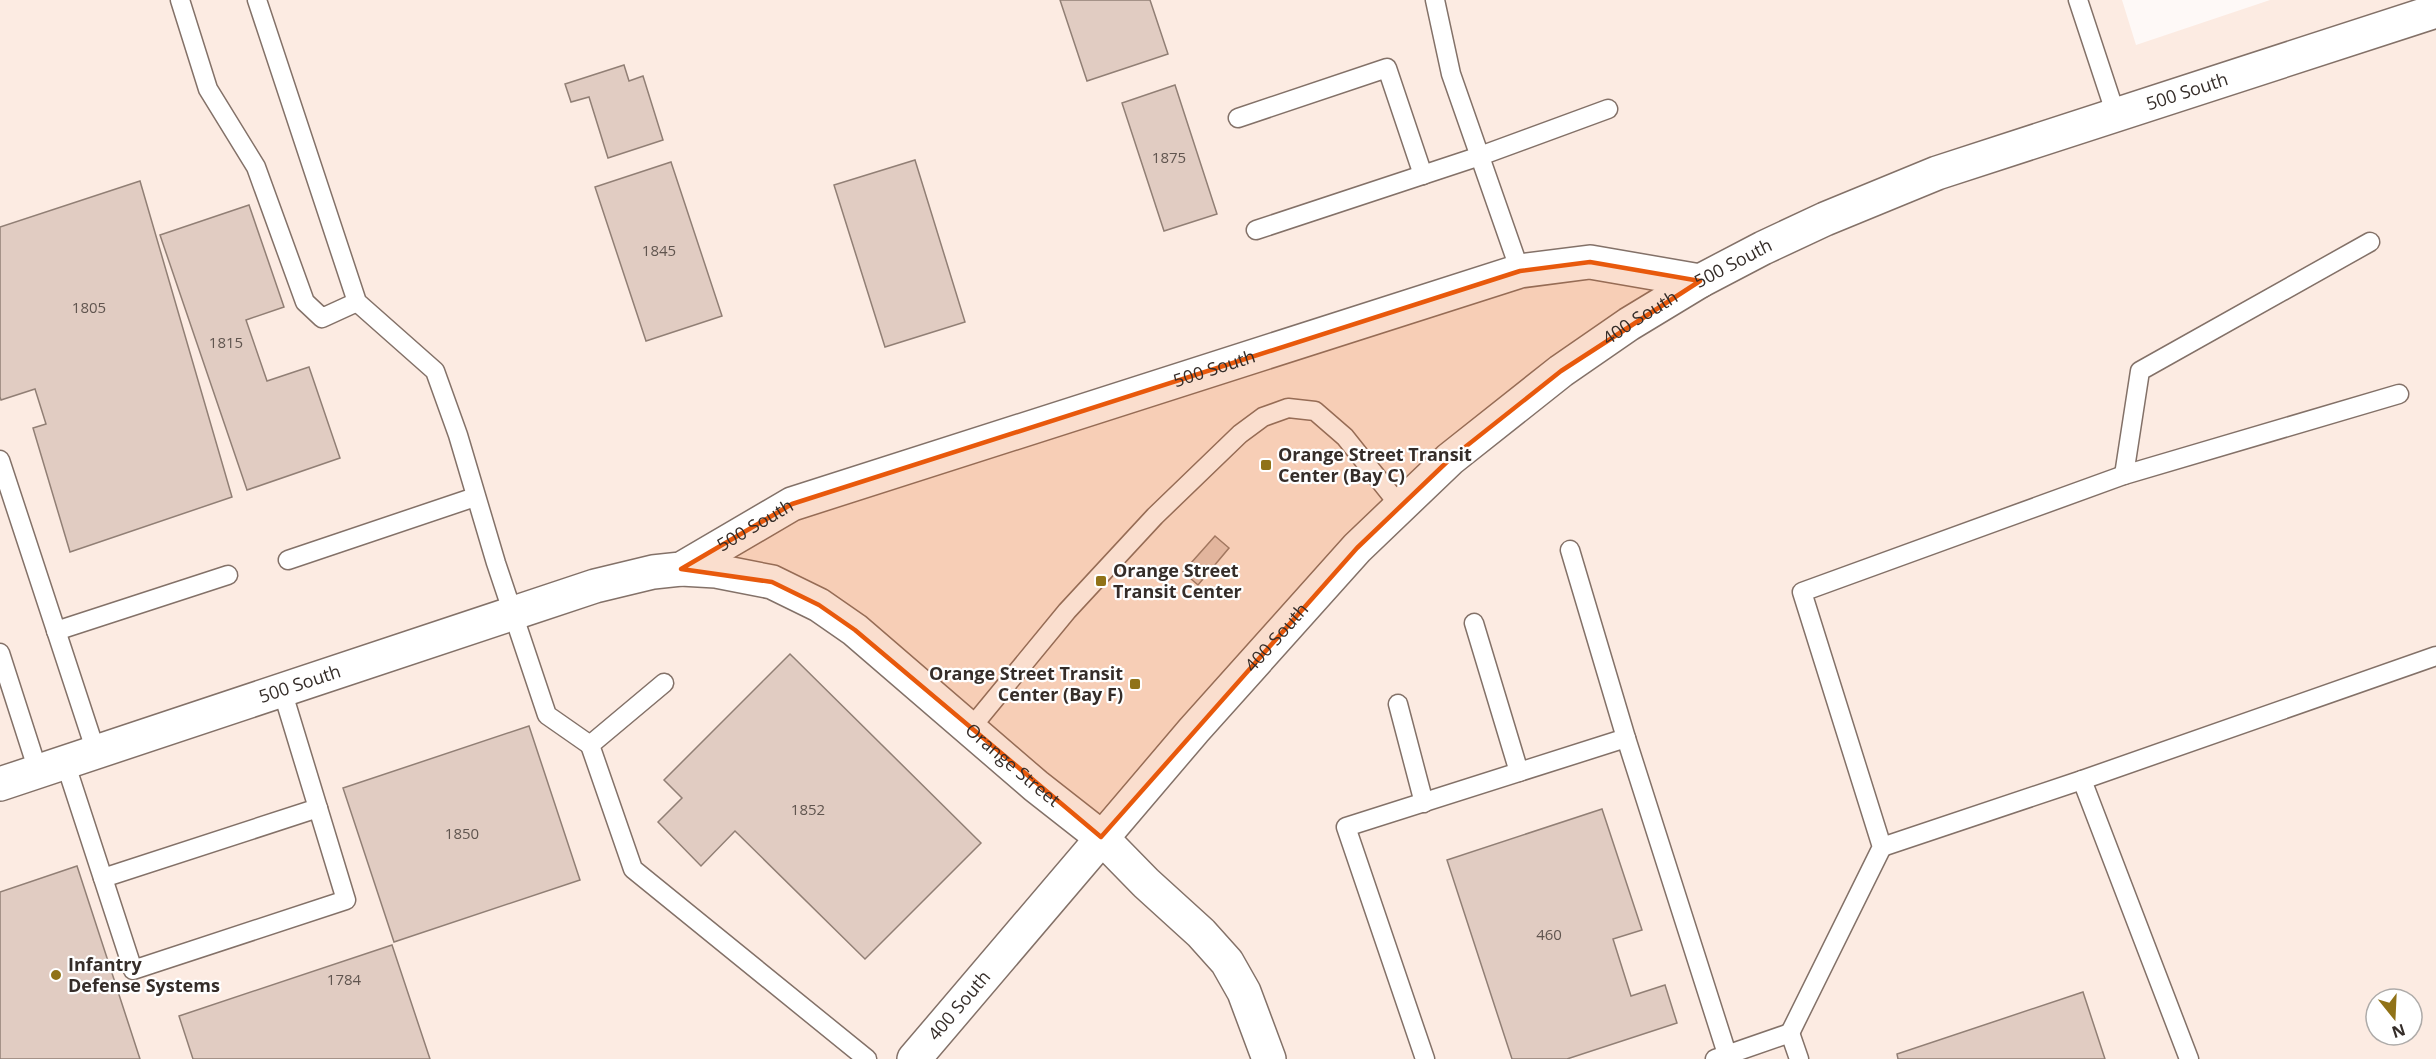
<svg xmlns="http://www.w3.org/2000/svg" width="2436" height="1059" viewBox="0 0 2436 1059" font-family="'Open Sans',sans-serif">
<rect width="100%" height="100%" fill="#fef9f7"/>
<path fill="#fcebe2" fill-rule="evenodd" d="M0,0H2122L2136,45L2270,0H2436V1059H0ZM2376,999H2412V1035H2376Z"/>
<g fill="#e1ccc2" stroke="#917f75" stroke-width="1.5">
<path d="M1060,0H1150L1168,54L1087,81Z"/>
<path d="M624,65L629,81L643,76L663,140L608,158L589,97L571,102L565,84Z"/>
<path d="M1175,85L1217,214L1164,231L1122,103Z"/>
<path d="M915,160L965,322L885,347L834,185Z"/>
<path d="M671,162L722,316L646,341L595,187Z"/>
<path d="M140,181L232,497L70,552L33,428L46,424L35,389L1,400L0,397V227Z"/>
<path d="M249,205L284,307L246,320L267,381L309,367L340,458L247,490L160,235Z"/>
<path d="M1215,536L1229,548L1198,585L1183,572Z"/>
<path d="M790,654L981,843L865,959L735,831L701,866L658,822L682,798L664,780Z"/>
<path d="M529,726L580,880L394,942L343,788Z"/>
<path d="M1602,809L1642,930L1613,939L1631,996L1665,985L1677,1023L1567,1059H1512L1447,860Z"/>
<path d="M77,866L140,1059H0V892Z"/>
<path d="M392,945L430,1059H193L179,1016Z"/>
<path d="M2083,992L2105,1059H1898L1897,1054Z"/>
</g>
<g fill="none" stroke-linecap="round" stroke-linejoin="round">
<g stroke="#837168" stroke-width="21">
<g id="lane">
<path d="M180,0L208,89L256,167L305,302L322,318L357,302"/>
<path d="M257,0L357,302L435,371L458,435L496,563L547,715L590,745"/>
<path d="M1435,0L1451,74L1520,271"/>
<path d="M2078,0L2116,115"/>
<path d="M1238,118L1387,68L1423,175"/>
<path d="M1256,230L1480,156L1608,109"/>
<path d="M0,460L96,752"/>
<path d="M2124,475L2140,371L2370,242"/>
<path d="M1570,550L1626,738L1727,1054"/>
<path d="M288,560L475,497"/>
<path d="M1474,623L1519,772"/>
<path d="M56,631L228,575"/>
<path d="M0,653L38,771"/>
<path d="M664,683L590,745L633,869L867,1059"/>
<path d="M1398,704L1424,803"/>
<path d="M970,729L1067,611L1155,516L1240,434L1263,417L1288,408L1315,411L1345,437L1400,506"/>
<path d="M65,762L133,970L346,900L282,690"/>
<path d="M2082,780L2189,1059"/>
<path d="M1882,847L2082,780L2436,656"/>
<path d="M103,878L318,808"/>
<path d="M1790,1033L1882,847L1802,592L2124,475L2399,394"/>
<path d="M1425,1059L1346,827L1626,738"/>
<path d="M1715,1059L1790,1033L1799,1059"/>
</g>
</g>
<g stroke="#837168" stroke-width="36">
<g id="street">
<path id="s1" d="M681,569L716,571L772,582L819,605L855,630L1036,786L1101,837L1146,883L1201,933L1227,962L1244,992L1269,1059"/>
<path id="s2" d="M0,784L595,586L653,572L681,569L792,504L1520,271L1590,262L1700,281"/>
</g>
</g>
<g stroke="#837168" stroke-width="36">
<g id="secondary">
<path id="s3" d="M914,1059L1194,730L1357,548L1450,459L1561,371L1629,324L1700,281L1763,248L1825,219L1937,173L2436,11"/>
</g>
</g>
<use href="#lane" stroke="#fff" stroke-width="18"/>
<use href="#street" stroke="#fff" stroke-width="33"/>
<use href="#secondary" stroke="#fff" stroke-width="33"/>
</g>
<path fill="#e8590c" fill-opacity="0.2" stroke="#e8590c" stroke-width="4.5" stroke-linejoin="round" d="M1590,262L1700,281L1561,371L1450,459L1357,548L1101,837L855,630L819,605L772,582L681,569L792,504L1520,271Z"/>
<g fill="#907217" stroke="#fff" stroke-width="2">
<rect x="1260" y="459" width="12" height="12" rx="3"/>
<rect x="1095" y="575" width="12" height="12" rx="3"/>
<rect x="1129" y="678" width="12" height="12" rx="3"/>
<circle cx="56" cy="975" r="6"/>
</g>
<g text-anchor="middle" stroke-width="4.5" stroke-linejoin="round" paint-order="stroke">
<g font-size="15" fill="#60554f">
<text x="1169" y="163">1875</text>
<text x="659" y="256">1845</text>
<text x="89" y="313">1805</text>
<text x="226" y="348">1815</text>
<text x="808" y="815">1852</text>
<text x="462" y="839">1850</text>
<text x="1549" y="940">460</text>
<text x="344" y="985">1784</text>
</g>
<g font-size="18" fill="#352d29" stroke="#fff">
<text dy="6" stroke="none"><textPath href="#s3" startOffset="1636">500 South</textPath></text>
<text dy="6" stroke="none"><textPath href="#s3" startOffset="1150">500 South</textPath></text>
<text dy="6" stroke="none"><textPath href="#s3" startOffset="1042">400 South</textPath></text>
<text dy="6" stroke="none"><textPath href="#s2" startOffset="1287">500 South</textPath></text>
<text dy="6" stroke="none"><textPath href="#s2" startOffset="801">500 South</textPath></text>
<text dy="6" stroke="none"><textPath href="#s3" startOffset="556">400 South</textPath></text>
<text dy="6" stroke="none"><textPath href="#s2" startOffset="316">500 South</textPath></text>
<text dy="6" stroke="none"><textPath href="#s1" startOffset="396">Orange Street</textPath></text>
<text dy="6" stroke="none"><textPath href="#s3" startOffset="70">400 South</textPath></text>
</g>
<g font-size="18" font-weight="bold" fill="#352d29" stroke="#fff" text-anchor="start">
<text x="1278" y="461">Orange Street Transit<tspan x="1278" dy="21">Center (Bay C)</tspan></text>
<text x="1113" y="577">Orange Street<tspan x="1113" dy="21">Transit Center</tspan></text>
<text x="1123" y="680" text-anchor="end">Orange Street Transit<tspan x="1123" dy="21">Center (Bay F)</tspan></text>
<text x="68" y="971">Infantry<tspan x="68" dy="21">Defense Systems</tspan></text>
</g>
</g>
<g transform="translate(2394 1017) rotate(162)"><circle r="28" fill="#ffffff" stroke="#aeaba9" stroke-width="1.5"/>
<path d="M0-4.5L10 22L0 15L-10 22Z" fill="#907217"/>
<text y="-9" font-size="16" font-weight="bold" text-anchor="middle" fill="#352d29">N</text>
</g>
</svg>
